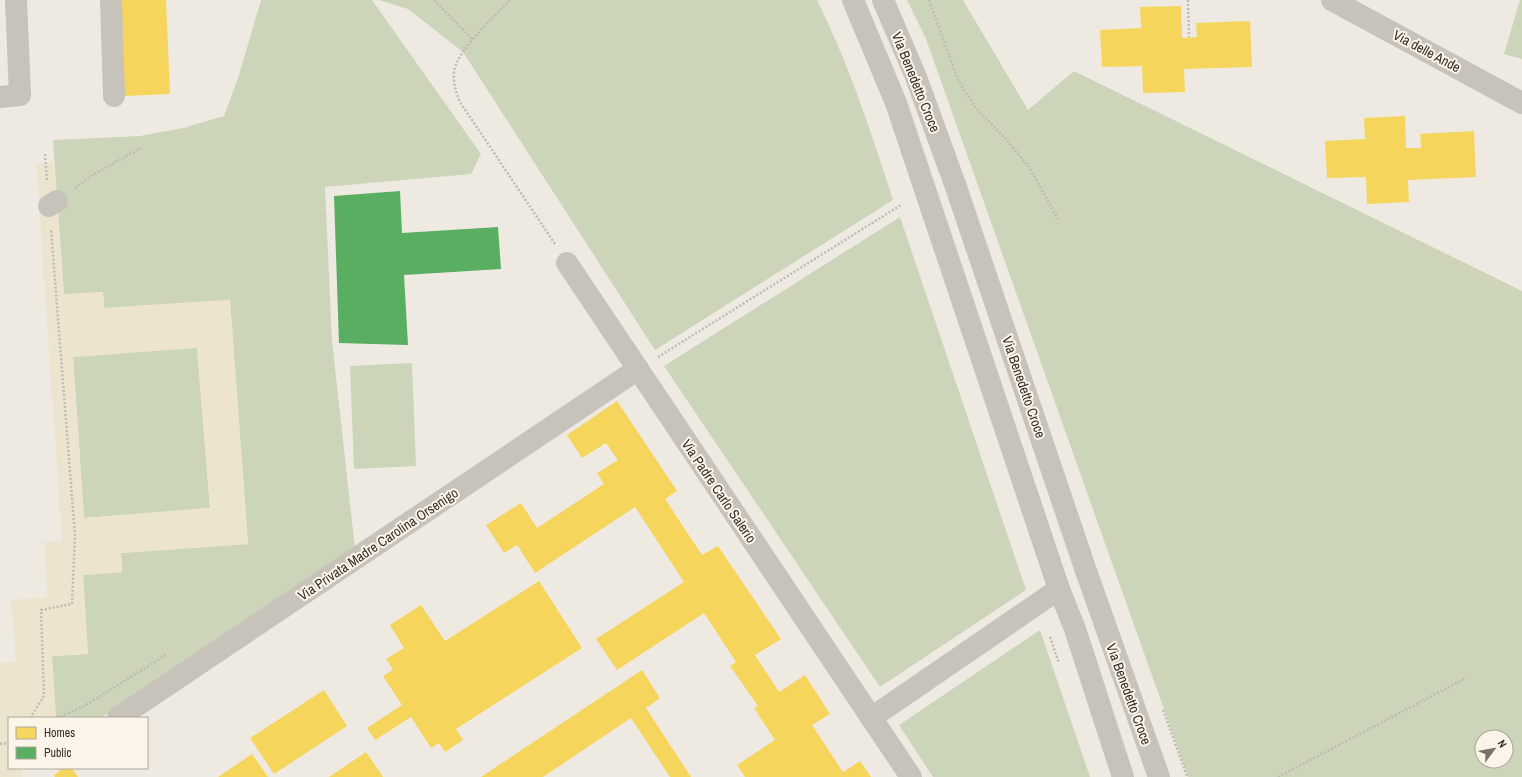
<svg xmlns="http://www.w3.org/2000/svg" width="1522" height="777" viewBox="0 0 1522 777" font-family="'Archivo Narrow',sans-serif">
<rect width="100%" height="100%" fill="#eeeae1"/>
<g fill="#ccd5ba" fill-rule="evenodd">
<path d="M261,0H372L481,154L471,174L325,187L332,341L355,549L101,718H56L52,656L88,654L83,575L122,572L121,553L248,544L230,300L104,308L103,292L64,295L53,140L140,136L183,128L224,116L239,75Z"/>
<path d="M379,0H817C849,64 871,132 893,200L655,350L463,52L408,9Z"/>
<path d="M907,0H963L1028,110L1074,71L1522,291V777H1188L926,39ZM1482,737H1506V761H1482Z"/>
<path d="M1520,0H1522V59L1504,54Z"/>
<path d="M900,217L1026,590L880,687L664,366Z"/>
<path d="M197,347L210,508L84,518L73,357Z"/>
<path d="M412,363L416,466L354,469L350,366Z"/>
<path d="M1040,630L1090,777H933L899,725Z"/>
</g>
<path fill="#ede4d0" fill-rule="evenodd" d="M54,162L64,294L103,292L104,308L230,300L248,544L121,553L122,572L83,575L88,654L52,656L56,718H9V768H22V777H0V663L16,662L11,600L47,597L44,542L62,541L36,164ZM197,348L210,508L84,518L73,357Z"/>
<g fill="#f6d55c">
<path d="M120,0H166L170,94L124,96Z"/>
<path d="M1181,6L1182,38L1197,37L1196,23L1250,21L1252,67L1184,69L1185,92L1143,93L1142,66L1102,67L1100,30L1141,28L1140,7Z"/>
<path d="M1405,116L1406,148H1421L1420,134L1474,131L1476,177L1408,180L1409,202L1367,204L1366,177L1327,178L1325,141L1365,139L1364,118Z"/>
<path d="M617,401L677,491L665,499L702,555L718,546L781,639L755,655L779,692L805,675L830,714L812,725L843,772L860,761L871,777H745L737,765L775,740L754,708L758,706L730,666L736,662L704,613L617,670L596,639L684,582L635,507L535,573L517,545L504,553L486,525L521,503L537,528L604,484L597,473L618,460L606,443L582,458L567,435Z"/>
<path d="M539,581L582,648L456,729L463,740L445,752L439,743L431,748L411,717L375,740L367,728L402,705L383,676L393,670L386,659L404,648L390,625L421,605L445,641Z"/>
<path d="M642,670L660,698L646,708L691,777H670L631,718L543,777H481Z"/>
<path d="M324,690L347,726L274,774L250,738Z"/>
<path d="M366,752L383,777H329Z"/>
<path d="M252,754L268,777H218Z"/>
<path d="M64,768H72L78,777H55L54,775Z"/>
</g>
<path fill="#5aae61" d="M400,191L402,233L498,227L501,269L404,275L408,345L339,343L334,196Z"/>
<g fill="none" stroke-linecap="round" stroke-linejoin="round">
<g stroke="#c0bab2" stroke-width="2.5" stroke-dasharray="2 2" stroke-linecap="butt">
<path d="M434,0L472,39"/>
<path d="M510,0C496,14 455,53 454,72C453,83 456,92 460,102L555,244"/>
<path d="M929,0L958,80L975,107L1005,138L1029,167L1058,219"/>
<path d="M1188,0L1189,37"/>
<path d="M45,154L47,180"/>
<path d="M75,188L91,176L141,148"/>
<path d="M658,357L901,205"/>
<path d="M1050,637L1059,663"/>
<path d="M1163,710L1187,776"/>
<path d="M30,718L44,696L41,610L72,604L75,536L51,229"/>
<path d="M57,718L84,706L166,655"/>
<path d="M0,744L9,743"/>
<path d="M58,768L60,771"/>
<path d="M1278,777L1466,678"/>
</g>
<g stroke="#c7c2ba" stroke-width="22">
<path d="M111,0L114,96"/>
<path d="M853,0L896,103L1059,589L1075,629L1123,777"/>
<path d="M883,0L916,77L956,187L1085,568L1159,777"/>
<path d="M1332,0L1522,103"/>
<path d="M0,97L20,95L16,0"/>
<path d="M49,206L57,201"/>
<path d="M567,263L911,777"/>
<path d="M118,718L638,369"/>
<path d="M871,718L1059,589"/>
</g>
</g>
<g text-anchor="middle" stroke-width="4" stroke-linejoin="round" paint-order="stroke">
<g font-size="14" fill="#382f28" stroke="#fbf5e9">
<text transform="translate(1427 51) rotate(28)" y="5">Via delle Ande</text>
<text transform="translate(916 82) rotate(68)" y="5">Via Benedetto Croce</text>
<text transform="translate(1024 387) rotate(71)" y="5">Via Benedetto Croce</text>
<text transform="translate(719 491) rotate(56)" y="5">Via Padre Carlo Salerio</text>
<text transform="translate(378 544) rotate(-34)" y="5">Via Privata Madre Carolina Orsenigo</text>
<text transform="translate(1129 694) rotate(70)" y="5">Via Benedetto Croce</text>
</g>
</g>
<rect x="8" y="717" width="140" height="52" fill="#fbf5e9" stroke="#ada69c"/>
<rect x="16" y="727" width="20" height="12" fill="#f6d55c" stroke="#ada69c"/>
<text x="44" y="737" font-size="12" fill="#382f28">Homes</text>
<rect x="16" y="747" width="20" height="12" fill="#5aae61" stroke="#ada69c"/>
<text x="44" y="757" font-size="12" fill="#382f28">Public</text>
<g transform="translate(1494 749) rotate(58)"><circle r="19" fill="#fbf5e9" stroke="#ada69c"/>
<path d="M0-3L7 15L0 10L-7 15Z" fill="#787069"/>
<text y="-6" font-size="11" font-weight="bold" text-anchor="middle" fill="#382f28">N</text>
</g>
</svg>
